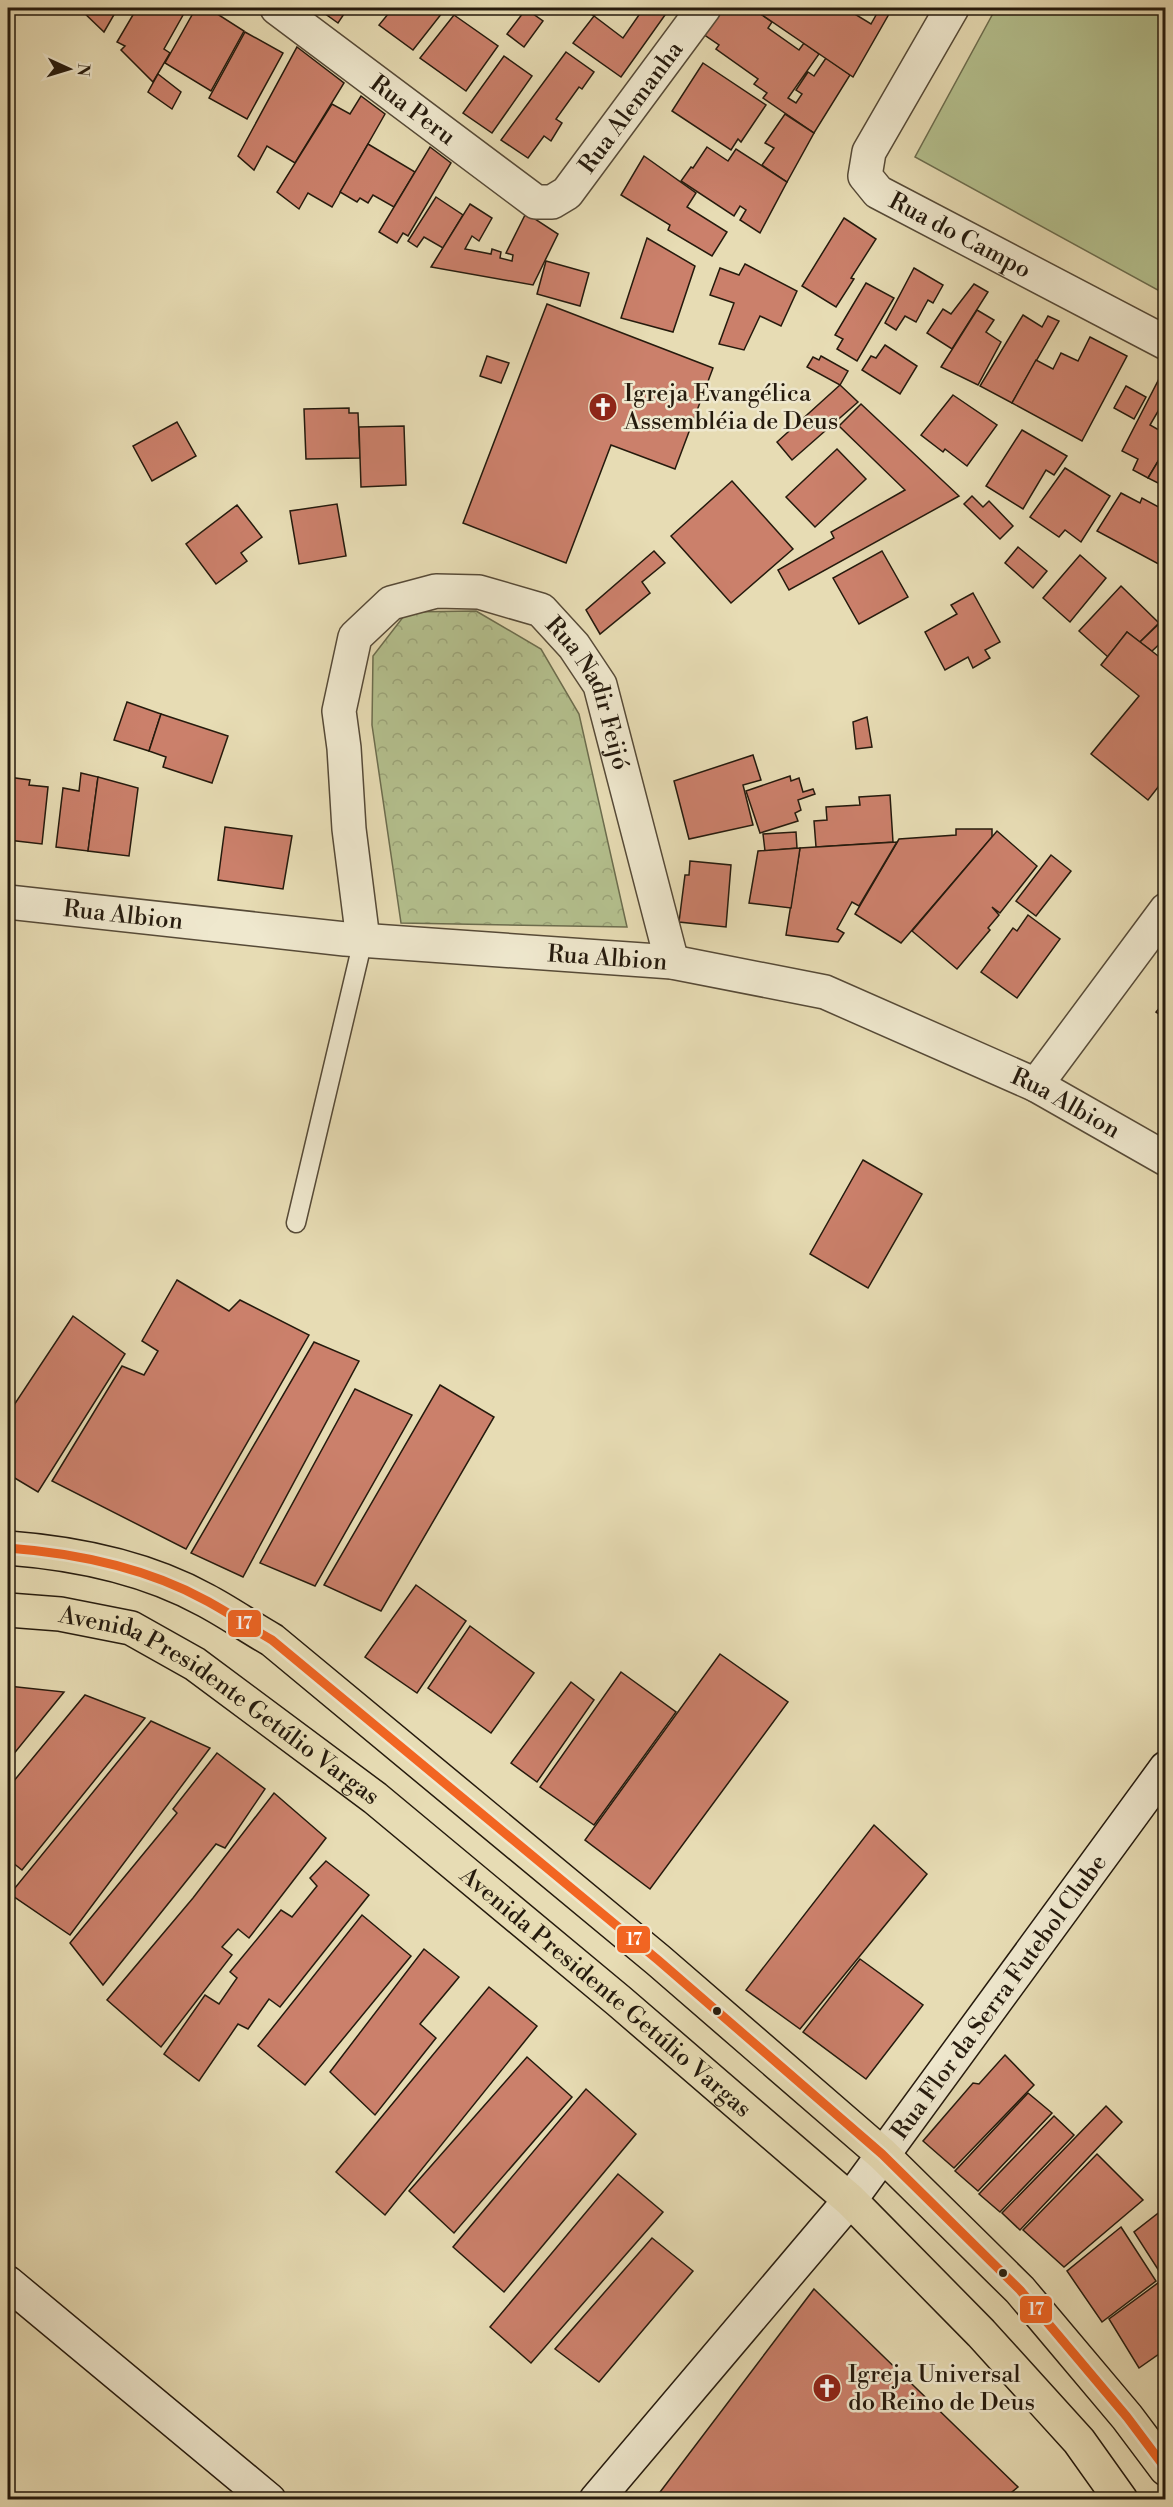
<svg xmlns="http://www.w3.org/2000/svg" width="1173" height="2507" viewBox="0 0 1173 2507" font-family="'Libre Bodoni',serif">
<defs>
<pattern id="park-crowns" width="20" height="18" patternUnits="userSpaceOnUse" patternTransform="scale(1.5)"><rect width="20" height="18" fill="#b4c08e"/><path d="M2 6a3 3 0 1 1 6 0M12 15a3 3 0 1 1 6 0" fill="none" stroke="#9ba479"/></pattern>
</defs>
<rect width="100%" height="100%" fill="#e7dcb4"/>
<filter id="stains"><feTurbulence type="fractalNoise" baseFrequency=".00333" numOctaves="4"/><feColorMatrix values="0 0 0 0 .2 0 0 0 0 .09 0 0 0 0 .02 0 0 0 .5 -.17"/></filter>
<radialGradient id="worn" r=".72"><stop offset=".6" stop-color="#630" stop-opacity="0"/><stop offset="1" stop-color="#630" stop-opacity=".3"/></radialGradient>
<path fill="#b4c08e" stroke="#6c6d4e" stroke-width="1.5" d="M996,8H1165V294L915,157Z"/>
<path fill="url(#park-crowns)" stroke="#6c6d4e" stroke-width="1.5" d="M476,611L541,649L579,714L627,927L401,923L372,725L373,656L407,612Z"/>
<g fill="#cb806b" stroke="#251a0d" stroke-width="1.5">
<path d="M79,8H108L115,13L104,32Z"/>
<path d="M137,8H187L164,49L170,53L153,82L121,50L125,46L117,42Z"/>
<path d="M196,8H208L244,31L211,91L165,63Z"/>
<path d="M317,8H348L338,23Z"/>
<path d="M393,8H446L413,50L379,25Z"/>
<path d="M582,8H600L594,16Z"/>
<path d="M629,8H670L621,77L573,43L594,16L623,38L639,15Z"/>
<path d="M722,8H735L744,13L748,8H752L772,22L768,28L799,50L804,43L819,54L788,98L796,103L802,94L796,90L808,72L814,76L826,58L850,75L814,133L763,98L767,93L754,84L758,79L716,49L719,45L703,34Z"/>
<path d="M752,8H845L871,24L880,8L889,14L853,77Z"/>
<path d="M526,9L543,21L524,47L507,34Z"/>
<path d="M454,15L498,46L466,91L420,58Z"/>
<path d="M245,32L283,53L247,119L209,98Z"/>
<path d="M297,47L344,83L295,163L267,146L254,170L238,156Z"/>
<path d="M566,52L594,72L582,89L579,87L556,119L562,123L551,141L544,136L528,158L501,140Z"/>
<path d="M504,56L532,76L492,133L463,113Z"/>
<path d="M703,63L766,105L741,142L738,139L731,150L672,111Z"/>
<path d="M158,74L181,92L172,109L148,92Z"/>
<path d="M361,96L385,114L332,207L308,193L299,209L277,192L332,104L350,114Z"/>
<path d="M785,114L814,133L787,182L762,165L774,148L765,143Z"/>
<path d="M368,144L415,172L394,207L373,195L368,203L360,198L357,202L340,192Z"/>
<path d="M430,147L451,163L408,236L403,233L397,243L379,232Z"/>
<path d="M707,147L728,161L736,149L787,182L760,233L740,220L746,210L740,206L734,216L681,181L691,167L693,168Z"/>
<path d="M644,156L696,193L687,207L727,232L712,256L668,230L670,225L621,195Z"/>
<path d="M436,197L463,215L443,248L424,237L417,247L408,241Z"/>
<path d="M470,204L492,218L479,241L472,236L465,249L491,254L492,249L501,252L500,258L512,261L513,255L506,253L526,213L558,234L533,285L431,267Z"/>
<path d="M844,218L876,239L851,278L854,279L836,307L802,286Z"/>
<path d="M647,238L695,266L673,332L621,318Z"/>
<path d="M546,261L589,273L580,306L537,294Z"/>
<path d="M745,264L797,291L781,326L760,316L744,350L719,344L734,303L710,295L720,268L739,275Z"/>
<path d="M914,268L943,285L933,303L928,300L916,322L905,316L896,330L885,323Z"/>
<path d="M866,283L894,298L857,361L837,349L843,339L835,335Z"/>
<path d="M974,284L988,292L952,349L927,333L943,309L951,314Z"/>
<path d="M547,304L713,368L675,469L611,445L566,563L463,523Z"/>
<path d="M977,310L994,320L986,332L1001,342L978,385L941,367Z"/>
<path d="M1023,315L1042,327L1048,316L1059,321L1012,403L980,386Z"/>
<path d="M1090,337L1127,356L1082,441L1012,403L1036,360L1053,369L1061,353L1078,361Z"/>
<path d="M885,345L917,366L900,394L862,370L871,356L876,358Z"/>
<path d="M487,356L509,363L501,383L480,376Z"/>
<path d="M821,356L848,371L840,385L807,367L813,357L819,360Z"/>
<path d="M1162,373L1166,375V409L1161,406L1150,425L1166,434V448L1148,478L1133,470L1138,459L1122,451Z"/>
<path d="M840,385L858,402L792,460L777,442Z"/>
<path d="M1126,386L1146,397L1134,419L1114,408Z"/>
<path d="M953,395L997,425L967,466L945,449L943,452L921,435Z"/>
<path d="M861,404L959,496L789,590L778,570L834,538L831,532L905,490L839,426Z"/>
<path d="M349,408V413H358L360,458L306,459L304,409Z"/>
<path d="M177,422L196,456L152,481L133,446Z"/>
<path d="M404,426L406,485L361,487L359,427Z"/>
<path d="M1022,430L1067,456L1054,475L1046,470L1023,509L986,486Z"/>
<path d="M1166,448V487L1148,478Z"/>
<path d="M837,449L866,479L815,527L786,497Z"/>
<path d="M1065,468L1110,496L1081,542L1065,530L1059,537L1030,517Z"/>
<path d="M732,481L793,549L731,603L671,536Z"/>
<path d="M1121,493L1140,503L1142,498L1166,511V568L1097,531Z"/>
<path d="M972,496L983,507L989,501L1013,526L1000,539L964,504Z"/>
<path d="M337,504L346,556L299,564L290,511Z"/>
<path d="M237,505L262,537L241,553L247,561L216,584L186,544Z"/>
<path d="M1018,547L1047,571L1033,588L1005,563Z"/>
<path d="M654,551L665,563L642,582L650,593L600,634L586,610Z"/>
<path d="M882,551L908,597L859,624L833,578Z"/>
<path d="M1080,555L1106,578L1070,622L1043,598Z"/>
<path d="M1121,586L1159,623L1140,642L1127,632L1108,657L1079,631Z"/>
<path d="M973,593L1000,642L985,650L990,658L973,668L968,657L945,670L925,632L957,614L951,605Z"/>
<path d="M1166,617V638L1152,651L1140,642Z"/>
<path d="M1127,632L1166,662V777L1148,800L1091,754L1139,696L1101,665Z"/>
<path d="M127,702L161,714L149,751L114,740Z"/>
<path d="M161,714L228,736L212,783L163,767L166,757L149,751Z"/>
<path d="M867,717L872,747L856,749L853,722Z"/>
<path d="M753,755L761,780L743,785L753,825L689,839L674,781Z"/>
<path d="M81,773L98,777L88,851L56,847L63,788L79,791Z"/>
<path d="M790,776L791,781L799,778L803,792L813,789L815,794L798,800L801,810L795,813L798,821L760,833L746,791Z"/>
<path d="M8,777L30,780L29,785L48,787L42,844L8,840Z"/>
<path d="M98,777L138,788L129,856L88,851Z"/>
<path d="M890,795L893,842L816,847L814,821L827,820L826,807L860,805L859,797Z"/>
<path d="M225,827L292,836L283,889L218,880Z"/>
<path d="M956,829H992V837L901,943L855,914L899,839L956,835Z"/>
<path d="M997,831L1037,866L1000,913L992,907L999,915L988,928L990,930L957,969L912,931Z"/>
<path d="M796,832L797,848L765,851L763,834Z"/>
<path d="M897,842L859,906L852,902L837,929L844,933L838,942L786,935L800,848Z"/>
<path d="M800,848L791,908L749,903L758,851Z"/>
<path d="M1051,855L1071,871L1036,916L1016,901Z"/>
<path d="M690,861L731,865L726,927L679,922L685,875H689Z"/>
<path d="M1028,915L1060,939L1017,998L981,972L1013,928L1017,931Z"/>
<path d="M1166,1000V1019L1156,1012Z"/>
<path d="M863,1160L922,1194L868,1288L810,1254Z"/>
<path d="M177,1280L229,1311L240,1300L309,1335L186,1549L52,1481L122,1366L144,1375L158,1351L142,1341Z"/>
<path d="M73,1316L125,1354L38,1492L8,1474V1414Z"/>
<path d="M314,1342L359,1361L243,1577L191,1553Z"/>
<path d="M440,1385L494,1417L381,1611L324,1585Z"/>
<path d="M355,1389L412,1415L315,1586L260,1563Z"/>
<path d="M416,1585L466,1621L417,1693L365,1657Z"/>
<path d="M470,1626L534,1673L491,1733L428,1688Z"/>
<path d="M720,1654L788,1702L650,1889L585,1840Z"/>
<path d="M621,1672L676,1712L594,1825L540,1787Z"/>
<path d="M571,1682L594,1700L537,1782L511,1763Z"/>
<path d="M8,1686L64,1692L8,1761Z"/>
<path d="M85,1695L145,1718L22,1870L8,1859V1788Z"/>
<path d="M151,1721L210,1748L70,1935L10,1894Z"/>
<path d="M217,1753L265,1789L225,1848L216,1844L103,1985L70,1943L177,1813L173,1809Z"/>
<path d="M274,1793L326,1838L249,1938L238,1929L222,1947L232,1955L161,2047L107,2000L193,1898Z"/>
<path d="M874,1825L927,1874L800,2029L746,1990Z"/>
<path d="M326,1861L369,1895L280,2007L269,1999L248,2029L238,2024L199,2081L164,2054L205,1995L219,2004L237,1978L230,1972L281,1910L292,1917L317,1886L310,1878Z"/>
<path d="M362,1915L411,1956L305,2085L258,2046Z"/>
<path d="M424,1949L459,1977L420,2024L436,2038L375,2115L330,2072Z"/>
<path d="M860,1959L923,2005L866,2079L803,2032Z"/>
<path d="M489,1987L537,2026L385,2215L336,2172Z"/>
<path d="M1005,2055L1034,2085L954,2168L923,2141L973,2083L979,2084Z"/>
<path d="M527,2057L572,2097L454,2233L409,2191Z"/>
<path d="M586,2089L636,2134L504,2292L453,2247Z"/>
<path d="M1028,2093L1052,2113L978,2191L955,2171Z"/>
<path d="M1106,2106L1122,2122L1020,2230L1002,2213Z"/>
<path d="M1054,2116L1074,2135L1000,2212L979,2194Z"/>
<path d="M1097,2154L1143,2200L1064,2267L1023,2230Z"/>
<path d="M618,2174L663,2212L531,2363L490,2327Z"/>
<path d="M1166,2207V2266L1159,2271L1134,2232Z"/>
<path d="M1121,2227L1156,2281L1102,2322L1067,2271Z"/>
<path d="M652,2238L693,2271L599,2382L555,2349Z"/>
<path d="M1166,2277V2349L1139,2368L1109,2319Z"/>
<path d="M814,2289L1018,2487L1002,2500H654Z"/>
</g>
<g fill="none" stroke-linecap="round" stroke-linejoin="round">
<g stroke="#564a37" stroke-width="21">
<path id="lane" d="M296,1223L363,940"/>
</g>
<g stroke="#564a37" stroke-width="36">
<g id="street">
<path id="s1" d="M277,8L536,202H552L567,193L704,8"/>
<path id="s2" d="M952,8L869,152L865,176L878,192L1166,343"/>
<path id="s3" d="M8,902L345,939L672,962L825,992L1036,1085L1166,1159"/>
<path id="s4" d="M363,940L349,829L344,748L339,711L355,637L391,603L436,591L479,592L541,610L574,646L600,685L672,962"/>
<path d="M1036,1085L1166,910"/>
</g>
</g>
<g stroke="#251a0d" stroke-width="36">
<g id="secondary">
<path d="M8,2283L269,2500"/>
<path id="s5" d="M596,2500L850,2200L1166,1768"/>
</g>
</g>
<g stroke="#251a0d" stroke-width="36">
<g id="primary">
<path d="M8,1548C74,1553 145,1567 205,1600C228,1612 249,1627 272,1640L658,1960L882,2154L1020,2290L1127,2417L1166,2469"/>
<path id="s6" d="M8,1610L60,1614L131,1628L195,1664L375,1798L619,2001L850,2200L981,2333L1079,2441L1121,2500"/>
</g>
</g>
<use href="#lane" stroke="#efe8ce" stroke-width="18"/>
<use href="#street" stroke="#efe8ce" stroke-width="33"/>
<use href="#secondary" stroke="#efe8ce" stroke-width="33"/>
<use href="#primary" stroke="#e7dcb4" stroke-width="33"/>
<g stroke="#efe8ce" stroke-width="14">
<path id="bus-1" d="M8,1548C74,1553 145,1567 205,1600C228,1612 249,1627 272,1640L658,1960L882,2154L1020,2290L1127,2417L1166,2469"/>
</g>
<use href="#bus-1" stroke="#f26522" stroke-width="9"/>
</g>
<defs>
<g id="church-disc" transform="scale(1.5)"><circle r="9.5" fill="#8f2418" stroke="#efe8ce"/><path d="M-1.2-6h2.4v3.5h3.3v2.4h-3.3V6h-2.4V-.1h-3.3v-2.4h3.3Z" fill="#fff"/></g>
</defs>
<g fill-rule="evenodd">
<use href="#church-disc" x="603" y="407"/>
<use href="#church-disc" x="827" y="2388"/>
</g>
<g fill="#251a0d" stroke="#efe8ce" stroke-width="2">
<circle cx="717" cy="2011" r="5"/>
<circle cx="1003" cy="2273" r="5"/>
</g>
<g text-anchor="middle" stroke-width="5" stroke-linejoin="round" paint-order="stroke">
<g font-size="24" fill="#251a0d" stroke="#efe8ce">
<text dy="8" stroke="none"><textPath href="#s1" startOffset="464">Rua Alemanha</textPath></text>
<text dy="8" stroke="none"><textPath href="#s1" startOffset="170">Rua Peru</textPath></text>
<text dy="8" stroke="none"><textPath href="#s2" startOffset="304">Rua do Campo</textPath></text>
<text dy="8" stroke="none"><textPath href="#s4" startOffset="608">Rua Nadir Feijó</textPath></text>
<text dy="8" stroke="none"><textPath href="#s3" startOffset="116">Rua Albion</textPath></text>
<text dy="8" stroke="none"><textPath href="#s3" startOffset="602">Rua Albion</textPath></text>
<text dy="8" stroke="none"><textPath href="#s3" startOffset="1088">Rua Albion</textPath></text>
<text dy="8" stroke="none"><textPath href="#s6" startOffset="238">Avenida Presidente Getúlio Vargas</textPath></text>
<text dy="8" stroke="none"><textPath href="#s6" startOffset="724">Avenida Presidente Getúlio Vargas</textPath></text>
<text dy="8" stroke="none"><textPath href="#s5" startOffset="645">Rua Flor da Serra Futebol Clube</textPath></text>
</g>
<g font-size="24" fill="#251a0d" stroke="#efe8ce" text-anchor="start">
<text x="624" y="401">Igreja Evangélica<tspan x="624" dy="28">Assembléia de Deus</tspan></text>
<text x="848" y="2382">Igreja Universal<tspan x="848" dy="28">do Reino de Deus</tspan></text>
</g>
</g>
<g stroke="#efe8ce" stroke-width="2">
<rect x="227" y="1609" width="35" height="29" rx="6" fill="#f26522"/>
<rect x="616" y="1925" width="35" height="29" rx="6" fill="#f26522"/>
<rect x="1019" y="2295" width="34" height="29" rx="6" fill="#f26522"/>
</g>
<g font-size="16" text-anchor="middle" font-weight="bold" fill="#fff">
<text x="244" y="1629">17</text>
<text x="634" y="1945">17</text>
<text x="1036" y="2315">17</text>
</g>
<rect width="1173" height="2507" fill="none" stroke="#e7dcb4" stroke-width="30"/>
<rect x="9" y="9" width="1155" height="2489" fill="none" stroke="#251a0d" stroke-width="3"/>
<rect x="15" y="15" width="1143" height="2477" fill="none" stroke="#251a0d" stroke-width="1.5"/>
<g transform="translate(69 69) rotate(94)" stroke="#efe8ce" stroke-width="4.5" paint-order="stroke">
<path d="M0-4.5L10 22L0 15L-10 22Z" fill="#251a0d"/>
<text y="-9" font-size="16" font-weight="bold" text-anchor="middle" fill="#251a0d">N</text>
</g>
<rect width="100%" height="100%" filter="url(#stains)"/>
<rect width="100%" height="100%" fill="url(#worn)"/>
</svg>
